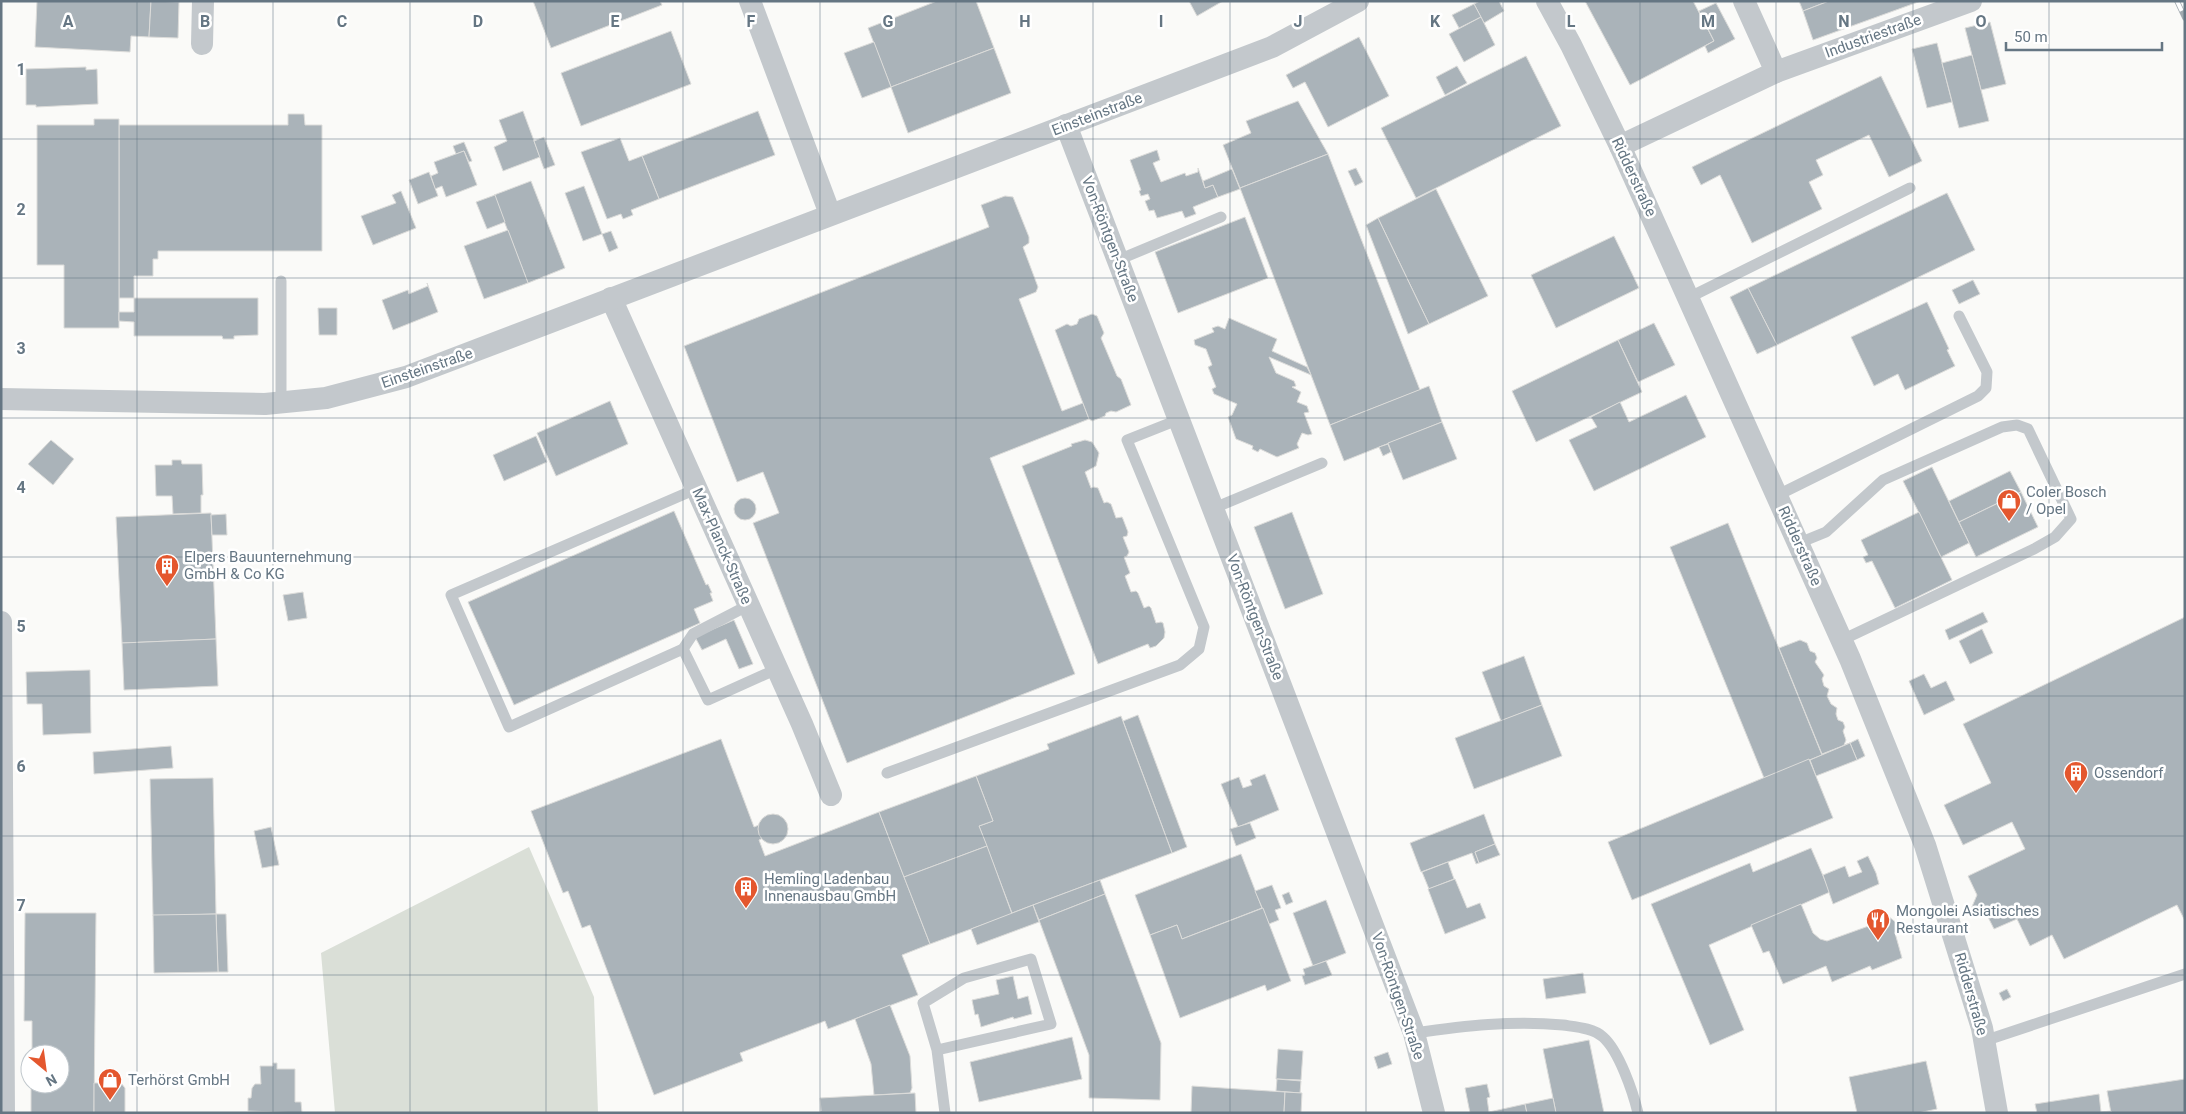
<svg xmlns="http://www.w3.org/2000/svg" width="2186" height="1114" viewBox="0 0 2186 1114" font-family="Roboto,sans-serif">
<rect width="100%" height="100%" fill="#fafaf8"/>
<path fill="#dadfd7" d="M529,847L594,997L598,1113H335L321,953Z"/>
<g fill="#aab3b9" stroke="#dcdcda">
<path d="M37,1H151L149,37L131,36L130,52L35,47Z"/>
<path d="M151,1L179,2L178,38L149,37Z"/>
<path d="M533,1H660L662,5L551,48Z"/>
<path d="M937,1H976L994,48L891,87L868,28Z"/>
<path d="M1189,1H1223L1197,16Z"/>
<path d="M1480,1H1499L1504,11L1484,23L1474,4Z"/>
<path d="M1585,1H1693L1714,41L1630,85Z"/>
<path d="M1799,1H1829L1803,11Z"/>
<path d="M1829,1H1921L1813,40L1803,11Z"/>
<path d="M1716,3L1735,39L1708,53L1705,46L1714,41L1699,11Z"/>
<path d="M1474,4L1481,17L1459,28L1452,15Z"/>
<path d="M1481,17L1495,45L1464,62L1449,34Z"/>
<path d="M1990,22L2006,84L1981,90L1965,28Z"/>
<path d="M671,31L691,84L581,126L561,73Z"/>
<path d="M1359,37L1389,96L1328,127L1305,82L1293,88L1286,75Z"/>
<path d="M874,42L891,87L862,98L844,53Z"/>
<path d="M1937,43L1952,102L1927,108L1912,49Z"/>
<path d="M994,48L1011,93L908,133L891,87Z"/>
<path d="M1972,55L1989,121L1959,128L1942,63Z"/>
<path d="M1526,56L1561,126L1416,198L1381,128Z"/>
<path d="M1457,66L1467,83L1445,95L1436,77Z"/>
<path d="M86,67V70L97,69L98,104L36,107V105H26V69Z"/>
<path d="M1881,76L1922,161L1889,177L1869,135L1816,160L1823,175L1809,182L1822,209L1752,243L1720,175L1701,185L1692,167Z"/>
<path d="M1298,101L1328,154L1240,188L1223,145L1251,133L1246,121Z"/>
<path d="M523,111L540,157L503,171L494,147L507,141L499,120Z"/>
<path d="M758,111L775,155L659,199L642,156Z"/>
<path d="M288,114H304L305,125H322V251H158V259H153V276H134V298H119V125H288Z"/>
<path d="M94,119H119V328H64V265H37V125H94Z"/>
<path d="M544,137L555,165L544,169L534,141Z"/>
<path d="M620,138L629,161L642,156L659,199L631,210L633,215L623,219L621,214L607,219L581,152Z"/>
<path d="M464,142L472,161L469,162L464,151L456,154L453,146Z"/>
<path d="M1157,150L1160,160L1153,163L1161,182L1185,173L1186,176L1198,172V168L1205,188L1213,185L1218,197L1193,207L1196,214L1185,218L1182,211L1157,218L1154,210L1149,211L1145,201L1150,199L1148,194L1141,196L1139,191L1141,190L1130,160Z"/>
<path d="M464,151L477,185L446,197L442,186L435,189L431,176L438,173L434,162Z"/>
<path d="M1328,154L1420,390L1330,425L1240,188Z"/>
<path d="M1356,168L1363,182L1355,186L1348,171Z"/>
<path d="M1232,169L1240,189L1218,197L1213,185L1205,188L1203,181Z"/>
<path d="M429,172L438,196L418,204L409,180Z"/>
<path d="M531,181L565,268L528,283L494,195Z"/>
<path d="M584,186L602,234L583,241L565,193Z"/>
<path d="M1436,189L1488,296L1429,324L1378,218Z"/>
<path d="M401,191L416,228L373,245L361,216L396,203L392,195Z"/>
<path d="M1947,193L1975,250L1777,345L1748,288Z"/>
<path d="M495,195L505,222L487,229L476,202Z"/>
<path d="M1005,196L1013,197L1029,237V243L1023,247L1038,287L1036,292L1019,299L1062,411L1083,403L1089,419L990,458L1075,674L847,763L753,523L779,513L763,472L737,482L684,346L989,227L981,205Z"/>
<path d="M1245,217L1268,278L1178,313L1155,252Z"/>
<path d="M1378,218L1429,324L1408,334L1366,225Z"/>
<path d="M508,230L528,283L484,299L464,246Z"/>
<path d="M611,231L618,248L609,252L602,234Z"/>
<path d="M1614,236L1639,288L1556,328L1531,275Z"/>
<path d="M1973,280L1980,294L1959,304L1952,290Z"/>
<path d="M427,283L438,312L393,330L382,300L408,290L409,294L428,286Z"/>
<path d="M1748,288L1777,345L1757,354L1730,297Z"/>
<path d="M134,298H258V335L234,336V339H223L222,336H134V322L119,321V312H134Z"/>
<path d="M1927,302L1949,349L1947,350L1955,366L1905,390L1898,374L1874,386L1851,337Z"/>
<path d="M318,308H337V335H319Z"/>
<path d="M1092,314L1097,316L1104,333L1101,338L1117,376L1121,379L1131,405L1116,412L1111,411L1106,413L1105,416L1092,421L1089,419L1055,330L1067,324L1071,326L1077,324L1079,319Z"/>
<path d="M1229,318L1277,339L1272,351L1307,367L1311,375L1269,357L1276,373L1294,381L1296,386L1292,387L1301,392L1297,402L1307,406L1309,412L1304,413L1312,434L1308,435L1302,433L1297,444L1299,448L1277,457L1260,449L1258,452L1252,449L1253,446L1236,439L1228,417L1232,415L1237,404L1214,394L1212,389L1216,387L1208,367L1212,365L1206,349L1195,345L1194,340L1214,332L1212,328L1218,326L1225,329Z"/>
<path d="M1654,323L1675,365L1638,382L1618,340Z"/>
<path d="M1618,340L1642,392L1536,442L1512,391Z"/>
<path d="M1429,386L1442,422L1344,461L1330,425Z"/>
<path d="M1686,395L1706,437L1594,491L1569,440L1597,427L1591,417L1620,402L1629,422Z"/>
<path d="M610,401L628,444L556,476L537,433Z"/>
<path d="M1442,422L1457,459L1403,480L1388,443Z"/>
<path d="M536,436L547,462L504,481L493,455Z"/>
<path d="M51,440L74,459L53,485L28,464Z"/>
<path d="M1085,440L1092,442L1099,453L1096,466L1085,472L1091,488L1094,487L1098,488L1104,503L1107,502L1111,504L1116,518L1122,517L1123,519L1128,532L1127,536L1123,537L1129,552L1127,556L1124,557L1130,573L1125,576L1131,592L1136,591L1138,593L1144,608L1149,606L1151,608L1156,623L1161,622L1163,623L1165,632L1164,638L1156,646L1150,648L1148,644L1098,664L1022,466L1072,446L1071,444Z"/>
<path d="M1388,444L1391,452L1383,456L1379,447Z"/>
<path d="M172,460H181L182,464H202L203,495H201V513L173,514L172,496H156L155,465H172Z"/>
<path d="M1932,467L1969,543L1941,557L1903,481Z"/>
<path d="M2010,471L2021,492L1959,522L1949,501Z"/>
<path d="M2021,492L2038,527L1976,557L1959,522Z"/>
<circle cx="745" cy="509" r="11"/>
<path d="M674,511L706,585L708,584L712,593H710L713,601L694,609L700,623L514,705L468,602Z"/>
<path d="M1292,512L1323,594L1285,609L1254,527Z"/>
<path d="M1919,512L1952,580L1895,608L1872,561L1866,563L1863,557L1868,555L1861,540Z"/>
<path d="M211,513L216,639L122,643L116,517Z"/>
<path d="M226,514L227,535H212L211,515Z"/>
<path d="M1728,523L1822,755L1764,778L1670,547Z"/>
<path d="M303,592L307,618L288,621L283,595Z"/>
<path d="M1983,612L1988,622L1949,640L1945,630Z"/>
<path d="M2185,617V921L2177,905L2064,959L2052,935L2030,946L2017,919L1994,929L1987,915L1971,909L1977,895L1968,876L2025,849L2012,822L1963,845L1944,805L1991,783L1963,724Z"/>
<path d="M734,620L753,664L739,669L726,639L702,650L695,637Z"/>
<path d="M1982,629L1993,653L1970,664L1959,641Z"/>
<path d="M216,639L218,686L124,690L122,643Z"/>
<path d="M1800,640L1807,643L1810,651L1815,653L1817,658L1815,662L1824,675L1822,679L1824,686L1829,689L1827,696L1831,704L1837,708L1836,714L1838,720L1843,722L1845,727L1843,731L1846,740L1844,745L1850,743L1822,754L1779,648Z"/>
<path d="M1524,656L1542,705L1501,721L1482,672Z"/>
<path d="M90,670L91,733L43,735L42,704H27L26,672Z"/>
<path d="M1924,674L1931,688L1946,681L1955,700L1924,715L1909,681Z"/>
<path d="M1542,705L1562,756L1474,789L1455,738Z"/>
<path d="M1138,715L1187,847L1172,853L1123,721Z"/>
<path d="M1121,716L1172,853L1012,913L979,826L993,821L976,776L1049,749L1047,744Z"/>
<path d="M721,739L754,827L759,825V831L763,838L759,840L765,856L879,812L930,944L902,955L918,995L828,1029L825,1021L740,1053L743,1061L654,1095L590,925L582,928L568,891L563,893L531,811Z"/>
<path d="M1858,739L1865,756L1857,760L1850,743Z"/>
<path d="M1850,743L1857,760L1816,776L1810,760Z"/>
<path d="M171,746L173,768L94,774L93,752Z"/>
<path d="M1809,759L1833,818L1632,900L1608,842Z"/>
<path d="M1265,774L1279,810L1238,827L1221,784L1239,777L1243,788L1252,785L1250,780Z"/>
<path d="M976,776L993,821L979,826L987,846L904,877L879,812Z"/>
<path d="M213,778L216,914L153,916L150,779Z"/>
<path d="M1484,814L1495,844L1475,852L1479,863L1476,864L1472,853L1421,872L1410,843Z"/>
<circle cx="773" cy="829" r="15"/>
<path d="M1250,823L1256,838L1236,846L1230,829Z"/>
<path d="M271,827L279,865L262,868L254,831Z"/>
<path d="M1495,844L1500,855L1479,863L1475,852Z"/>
<path d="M987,846L1012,914L930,944L904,877Z"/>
<path d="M1811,848L1830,892L1709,945L1744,1030L1710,1045L1651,904L1750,863L1753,872Z"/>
<path d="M1241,854L1262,908L1182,939L1177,925L1150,935L1135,895Z"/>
<path d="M1868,856L1876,873L1879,884L1833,904L1823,875L1845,866L1849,877L1862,872L1857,861Z"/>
<path d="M1448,862L1454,879L1429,889L1422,872Z"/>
<path d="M1455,879L1467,908L1480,903L1486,918L1445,934L1428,889Z"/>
<path d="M1100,880L1105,894L1039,920L1033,905Z"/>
<path d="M1272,885L1281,908L1275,910L1279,920L1269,924L1255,891Z"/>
<path d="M1289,892L1293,902L1286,905L1282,895Z"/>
<path d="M1105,894L1161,1043L1160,1100L1089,1098V1055L1039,920Z"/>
<path d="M1326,900L1346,953L1313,966L1293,913Z"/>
<path d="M1801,904L1813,933L1820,939L1827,941L1877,923L1883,915L1888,916L1898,924L1895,933L1902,958L1872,970L1870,966L1832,982L1826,966L1783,984L1769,951L1763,953L1751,925Z"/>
<path d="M1033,905L1039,922L977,945L971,929Z"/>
<path d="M1263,908L1291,981L1267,991L1265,985L1180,1018L1150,935L1177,925L1182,939Z"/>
<path d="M25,913H96L94,1113H31V1084H60V1054H32V1021H24Z"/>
<path d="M216,914H226L228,972H218Z"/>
<path d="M216,914L218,972L154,973L153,915Z"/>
<path d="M1326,961L1332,975L1305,985L1302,976L1305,975L1303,969Z"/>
<path d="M1583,973L1586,993L1546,999L1543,979Z"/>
<path d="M1013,976L1018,999L1028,996L1032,1014L1014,1019L1013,1017L981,1027L978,1014L975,1015L972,1000L999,994L996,980Z"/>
<path d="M2007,989L2011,997L2003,1001L1999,993Z"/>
<path d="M890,1005L910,1056L912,1088L910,1093L874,1095L871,1064L855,1019Z"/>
<path d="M1072,1037L1082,1079L979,1102L970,1062Z"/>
<path d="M1589,1040L1604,1113H1556L1543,1049Z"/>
<path d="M1278,1049L1303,1051L1301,1080L1276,1079Z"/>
<path d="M1388,1052L1392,1064L1378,1069L1374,1057Z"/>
<path d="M1926,1061L1937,1109L1918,1113H1857L1849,1077Z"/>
<path d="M273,1063H277V1069H295V1102H301L302,1113L248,1111V1098H251L252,1088L255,1084H261L260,1066H273Z"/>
<path d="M1277,1079L1301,1081L1300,1093L1276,1091Z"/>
<path d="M2185,1079V1113H2111L2107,1091Z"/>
<path d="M94,1083H121L125,1088V1113H94Z"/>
<path d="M1487,1084L1490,1097L1487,1098L1489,1112L1525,1104L1527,1113H1470L1465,1088Z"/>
<path d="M1192,1086L1285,1092L1284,1113H1191Z"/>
<path d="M1285,1092L1302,1093L1301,1113H1284Z"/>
<path d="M915,1093L916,1113H819L821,1111L820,1098Z"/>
<path d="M2099,1094L2101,1112L2111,1111V1113H2037L2035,1104Z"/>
<path d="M1553,1098L1556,1113H1527L1525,1104Z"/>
</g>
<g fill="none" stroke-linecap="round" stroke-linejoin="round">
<g stroke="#c3c8cc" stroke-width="11">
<path d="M1118,260L1221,217"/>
<path d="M281,281V402"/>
<path d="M1690,297L1910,188"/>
<path d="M696,489L451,595L509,727L683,649L693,634L749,605"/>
<path d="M1778,495L1978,396L1986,388L1987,372L1959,316"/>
<path d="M1214,508L1322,463"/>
<path d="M1799,543L1826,532L1883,480L2002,427L2017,425L2028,429L2071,519L2055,537L2034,549L1842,640"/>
<path d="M683,649L708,700L777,669"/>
<path d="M887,773L1180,665L1199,649L1204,627L1127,440L1180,419"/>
<path d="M1414,1033C1464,1026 1512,1020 1563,1025C1576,1027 1593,1028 1603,1037C1619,1051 1633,1092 1638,1113"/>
<path d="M1984,1041L2185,974"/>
<path d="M937,1050L1051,1024L1031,959L964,978L923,1003L937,1050L945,1113"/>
</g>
<g stroke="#c3c8cc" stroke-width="22">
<path d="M750,1L830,214"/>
<path d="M1547,1L1571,45L1620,146L1850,659L1925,845L1982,1028L1997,1113"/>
<path d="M202,44L203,1"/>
<path d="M1776,72L1971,1"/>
<path d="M1066,125L1414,1033L1434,1113"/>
<path d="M1620,146L1776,72L1744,1"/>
<path d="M611,298L802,724L831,795"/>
<path d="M1,399L265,404L326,398L406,377L1272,47L1358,1"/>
<path d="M1,622L4,1113"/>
</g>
<g stroke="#a2aab0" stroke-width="5.5">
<path id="rail" d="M2177,1L2185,18"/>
</g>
<use href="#rail" stroke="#fff" stroke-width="4" stroke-dasharray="11" stroke-linecap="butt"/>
</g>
<path fill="none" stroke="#657683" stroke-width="1" stroke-opacity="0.55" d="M137,1V1113M273,1V1113M410,1V1113M546,1V1113M683,1V1113M820,1V1113M956,1V1113M1093,1V1113M1230,1V1113M1366,1V1113M1503,1V1113M1640,1V1113M1776,1V1113M1913,1V1113M2049,1V1113M1,139H2185M1,278H2185M1,418H2185M1,557H2185M1,696H2185M1,836H2185M1,975H2185"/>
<defs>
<g id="shop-pin" transform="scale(1.25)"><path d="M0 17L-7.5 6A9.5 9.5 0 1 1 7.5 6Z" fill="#e4572e" stroke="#fff"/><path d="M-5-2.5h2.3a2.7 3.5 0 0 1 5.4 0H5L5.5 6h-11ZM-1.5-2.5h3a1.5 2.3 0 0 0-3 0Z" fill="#fff"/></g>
<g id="building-pin" transform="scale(1.25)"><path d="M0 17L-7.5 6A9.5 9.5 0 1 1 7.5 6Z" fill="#e4572e" stroke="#fff"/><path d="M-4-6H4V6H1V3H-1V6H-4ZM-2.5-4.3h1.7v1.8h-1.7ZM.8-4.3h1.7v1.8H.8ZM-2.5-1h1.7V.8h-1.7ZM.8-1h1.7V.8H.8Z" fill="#fff"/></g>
<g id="restaurant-pin" transform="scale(1.25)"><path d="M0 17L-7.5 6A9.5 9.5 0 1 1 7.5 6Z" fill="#e4572e" stroke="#fff"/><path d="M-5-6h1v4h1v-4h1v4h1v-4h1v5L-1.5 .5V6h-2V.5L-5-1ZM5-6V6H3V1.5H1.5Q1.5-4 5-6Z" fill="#fff"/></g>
</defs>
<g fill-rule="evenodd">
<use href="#shop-pin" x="2009" y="501"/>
<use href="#building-pin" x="167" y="566"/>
<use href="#building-pin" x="2076" y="773"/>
<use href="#building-pin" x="746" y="888"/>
<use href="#restaurant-pin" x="1878" y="920"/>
<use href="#shop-pin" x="110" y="1080"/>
</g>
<g text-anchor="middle" stroke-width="5" stroke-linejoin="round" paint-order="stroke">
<g font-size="15" fill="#657683" stroke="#fff">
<text transform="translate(1873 36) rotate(-20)" y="5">Industriestraße</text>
<text transform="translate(1097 114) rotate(-21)" y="5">Einsteinstraße</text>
<text transform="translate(1634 177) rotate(65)" y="5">Ridderstraße</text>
<text transform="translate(1110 239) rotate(69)" y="5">Von-Röntgen-Straße</text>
<text transform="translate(427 368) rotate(-19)" y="5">Einsteinstraße</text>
<text transform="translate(722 546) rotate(66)" y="5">Max-Planck-Straße</text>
<text transform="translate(1800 546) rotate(66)" y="5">Ridderstraße</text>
<text transform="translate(1255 617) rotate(69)" y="5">Von-Röntgen-Straße</text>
<text transform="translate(1971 994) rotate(74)" y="5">Ridderstraße</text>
<text transform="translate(1398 996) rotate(71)" y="5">Von-Röntgen-Straße</text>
</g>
<g font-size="15" fill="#657683" stroke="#fff" text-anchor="start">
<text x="2026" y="497">Coler Bosch<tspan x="2026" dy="17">/ Opel</tspan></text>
<text x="184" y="562">Elpers Bauunternehmung<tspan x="184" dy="17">GmbH &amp; Co KG</tspan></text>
<text x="2094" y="778">Ossendorf</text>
<text x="764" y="884">Hemling Ladenbau<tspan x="764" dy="17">Innenausbau GmbH</tspan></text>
<text x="1896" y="916">Mongolei Asiatisches<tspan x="1896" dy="17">Restaurant</tspan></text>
<text x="128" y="1085">Terhörst GmbH</text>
</g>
</g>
<g font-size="16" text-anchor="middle" font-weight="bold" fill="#657683" stroke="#fff" stroke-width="5" stroke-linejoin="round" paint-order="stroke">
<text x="68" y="27">A</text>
<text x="205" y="27">B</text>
<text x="342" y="27">C</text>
<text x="478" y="27">D</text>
<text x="615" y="27">E</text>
<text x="751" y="27">F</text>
<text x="888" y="27">G</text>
<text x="1025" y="27">H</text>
<text x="1161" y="27">I</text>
<text x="1298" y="27">J</text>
<text x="1435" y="27">K</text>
<text x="1571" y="27">L</text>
<text x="1708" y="27">M</text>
<text x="1844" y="27">N</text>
<text x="1981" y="27">O</text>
<text x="21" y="75">1</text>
<text x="21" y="215">2</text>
<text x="21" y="354">3</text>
<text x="21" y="493">4</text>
<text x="21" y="632">5</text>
<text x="21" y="772">6</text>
<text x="21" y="911">7</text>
</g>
<rect width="2186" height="1114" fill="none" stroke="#657683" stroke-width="5"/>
<g transform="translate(45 1069) rotate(151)"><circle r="24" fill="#ffffff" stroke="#c1c8cd"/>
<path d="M0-4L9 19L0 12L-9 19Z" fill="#e4572e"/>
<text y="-8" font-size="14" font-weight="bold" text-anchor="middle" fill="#657683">N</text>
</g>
<path d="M2006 42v8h156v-8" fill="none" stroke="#657683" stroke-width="2.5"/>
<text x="2014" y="42" font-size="15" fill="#657683" stroke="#ffffff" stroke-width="4" paint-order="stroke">50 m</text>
</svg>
